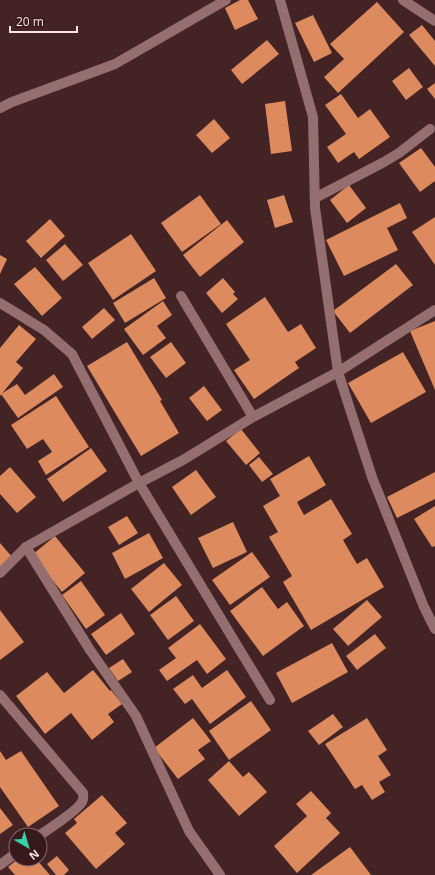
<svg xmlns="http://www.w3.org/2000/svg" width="435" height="875" viewBox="0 0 435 875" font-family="'Open Sans',sans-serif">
<rect width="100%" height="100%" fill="#432324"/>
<g fill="#dc8a5e">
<path d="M240,0H248L258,19L235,30L225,8Z"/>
<path d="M377,2L404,32L338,93L324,77L344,59L330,44Z"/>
<path d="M313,15L332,53L314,62L295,23Z"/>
<path d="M422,25L435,41V66L409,35Z"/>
<path d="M267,40L279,54L242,84L231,70Z"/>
<path d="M409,68L423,87L406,100L392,81Z"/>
<path d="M435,83V99L427,89Z"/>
<path d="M341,94L358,118L370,109L390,137L359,159L354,152L338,163L327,147L346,134L325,105Z"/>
<path d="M285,101L292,151L271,154L265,104Z"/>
<path d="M214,119L230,138L212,153L196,135Z"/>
<path d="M421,148L435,167V181L420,192L399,163Z"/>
<path d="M349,185L366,208L347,223L330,200Z"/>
<path d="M200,195L221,224L182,252L161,223Z"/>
<path d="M284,195L293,222L275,228L267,200Z"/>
<path d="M400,203L407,218L387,228L398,250L344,276L326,240Z"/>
<path d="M435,217V265L412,232Z"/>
<path d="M50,219L65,236L41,258L26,241Z"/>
<path d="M227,220L244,242L200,277L183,255Z"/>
<path d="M131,234L156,271L113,300L88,263Z"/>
<path d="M65,244L83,265L63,281L46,260Z"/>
<path d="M0,255L7,259L0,274Z"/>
<path d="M396,264L413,285L350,333L333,311Z"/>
<path d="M35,267L62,298L42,316L14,284Z"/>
<path d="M154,278L166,298L125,323L113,303Z"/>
<path d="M223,278L235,292L233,294L238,299L222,313L206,293Z"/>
<path d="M265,297L288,332L301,324L316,348L295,362L299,368L254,399L234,370L250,360L226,324Z"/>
<path d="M163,301L172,315L157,326L166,338L143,355L124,329Z"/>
<path d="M104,308L115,320L92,339L82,327Z"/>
<path d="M435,321V390L410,331Z"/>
<path d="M19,325L36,339L16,362L23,368L0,396V348Z"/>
<path d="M127,342L162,400L160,401L179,433L141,456L87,366Z"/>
<path d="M171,342L186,363L166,378L150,357Z"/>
<path d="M403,352L426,392L371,423L348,383Z"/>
<path d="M54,374L63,387L18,418L1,394L17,384L25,395Z"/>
<path d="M204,386L222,410L207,421L189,398Z"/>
<path d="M56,396L89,447L46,475L38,461L52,452L43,439L27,449L11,425Z"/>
<path d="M241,429L260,453L246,465L226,441Z"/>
<path d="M91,448L107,471L63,502L47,479Z"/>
<path d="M309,456L326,485L297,502L304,515L331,499L352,534L343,540L357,564L367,558L384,587L311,630L283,582L292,576L269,537L278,532L263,506L280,496L270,479Z"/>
<path d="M259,457L273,474L262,482L249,465Z"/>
<path d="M10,467L36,497L17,513L0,494V476Z"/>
<path d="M196,470L216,497L191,515L172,487Z"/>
<path d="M435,472V499L397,518L387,497Z"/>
<path d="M435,506V546L432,547L414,519Z"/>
<path d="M127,516L138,533L119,545L108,527Z"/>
<path d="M233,522L247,552L213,568L198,538Z"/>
<path d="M149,533L163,558L125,579L112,553Z"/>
<path d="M55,536L85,573L62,592L32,555Z"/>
<path d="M0,543L13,558L0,570Z"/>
<path d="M252,552L270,577L230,605L212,580Z"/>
<path d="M164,563L182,585L149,612L131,589Z"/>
<path d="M81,581L105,615L86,629L62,595Z"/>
<path d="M262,587L278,609L287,602L304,626L263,656L230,611Z"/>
<path d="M176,596L194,621L168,640L150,615Z"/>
<path d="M367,600L382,617L348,646L333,629Z"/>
<path d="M0,610L24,642L0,660Z"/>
<path d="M121,613L135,634L106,655L91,634Z"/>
<path d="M200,624L226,659L207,674L197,660L167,681L159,670L176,658L168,648Z"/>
<path d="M375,634L386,648L357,670L346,656Z"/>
<path d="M332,643L348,672L292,703L276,673Z"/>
<path d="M123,659L132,672L118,681L109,668Z"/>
<path d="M93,670L110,691L111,690L122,704L108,714L114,722L92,740L71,713L45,734L16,696L47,672L64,693Z"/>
<path d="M227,670L246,697L210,724L192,699L185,704L173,689L193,675L202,688Z"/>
<path d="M251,701L271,730L229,760L209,731Z"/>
<path d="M333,714L343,727L319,745L308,731Z"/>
<path d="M193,718L211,741L198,750L205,759L178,779L154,748Z"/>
<path d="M367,718L387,750L378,756L391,775L379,782L385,792L372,800L362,785L355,789L325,744Z"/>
<path d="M0,751L6,760L21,751L59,806L28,827L0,787Z"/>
<path d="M229,761L243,777L249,772L267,792L239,816L208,780Z"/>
<path d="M311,791L331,813L326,818L340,833L297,873L274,846L307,816L296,804Z"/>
<path d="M102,795L127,823L115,833L125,844L96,869L65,833L77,823L74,819Z"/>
<path d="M0,808L13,825L0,834Z"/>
<path d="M350,847L371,875H311Z"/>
<path d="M57,856L69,870L64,875H56L47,864Z"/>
<path d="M18,859H36L50,875H15L8,867Z"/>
</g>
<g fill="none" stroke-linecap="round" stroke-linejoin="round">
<path stroke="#956f6f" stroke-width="10" d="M315,198L384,162L399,153L430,129"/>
<g stroke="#956f6f" stroke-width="10">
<path d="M0,108L12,102L115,64L226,0"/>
<path d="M181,296L253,417"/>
<path d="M0,303L44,330L72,354L139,483L270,700"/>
<path d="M26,547L90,650L136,716L189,831L220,875"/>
<path d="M0,573L26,547L139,483L183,460L253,417L338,372L435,310"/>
<path d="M0,695L83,793C83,796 84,799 82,802C78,810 49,829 40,835"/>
<path d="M0,865L16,853"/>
</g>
<g stroke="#956f6f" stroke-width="10">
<path d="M280,0L313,117L315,208L338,372L372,477L424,607L435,629"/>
<path d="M403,0L435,21"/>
</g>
</g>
<g transform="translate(28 847) rotate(142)"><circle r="19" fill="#38191b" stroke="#866a6b"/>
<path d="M0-3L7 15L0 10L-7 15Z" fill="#33d4a8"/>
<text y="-6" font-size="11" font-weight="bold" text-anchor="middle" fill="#fbe4e4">N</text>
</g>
<path d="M10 26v6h67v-6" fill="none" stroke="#fbe4e4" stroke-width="2"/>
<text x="16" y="26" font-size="12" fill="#fbe4e4" stroke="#38191b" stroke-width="3" paint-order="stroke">20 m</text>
</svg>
